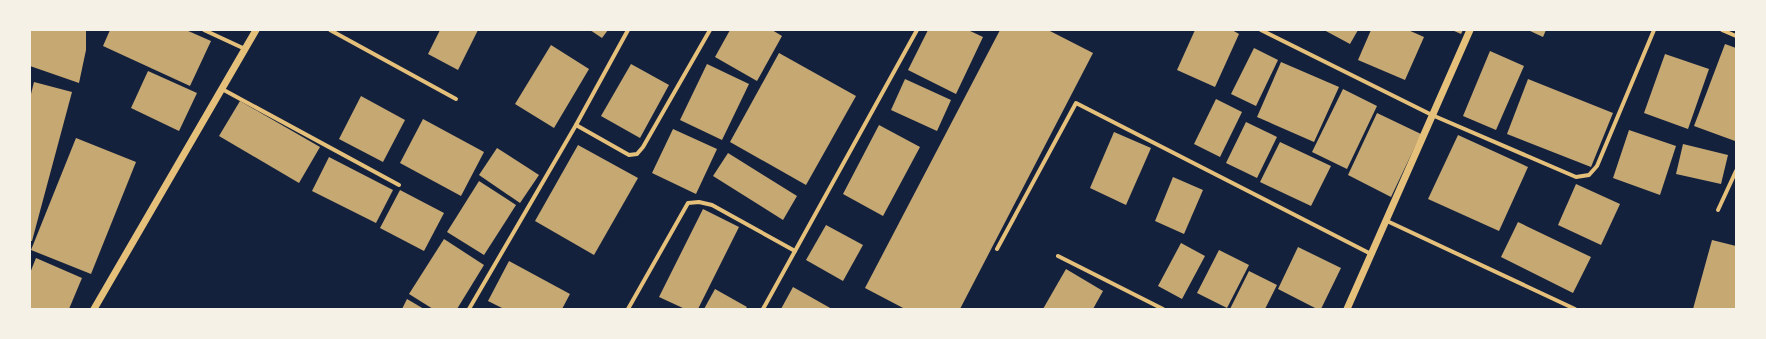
<svg xmlns="http://www.w3.org/2000/svg" width="1766" height="339" viewBox="0 0 1766 339" font-family="'PT Sans Narrow',sans-serif">
<rect width="100%" height="100%" fill="#14213d"/>
<g fill="#c6a872">
<path d="M30,30H86V50L79,83L30,66Z"/>
<path d="M110,30H186L211,41L190,86L103,46Z"/>
<path d="M440,30H478L458,70L428,54Z"/>
<path d="M590,30H608L602,38Z"/>
<path d="M730,30H772L782,36L757,81L715,57Z"/>
<path d="M928,30H968L983,37L956,94L908,70Z"/>
<path d="M1000,30H1048L1093,53L960,309H905L865,288Z"/>
<path d="M1195,30H1232L1239,34L1215,87L1177,70Z"/>
<path d="M1324,30H1358L1350,44Z"/>
<path d="M1371,30H1408L1424,37L1405,80L1358,60Z"/>
<path d="M1452,30H1463L1461,34Z"/>
<path d="M1528,30H1546L1543,37Z"/>
<path d="M1725,44L1736,48L1735,141L1694,126Z"/>
<path d="M551,45L589,69L554,128L515,104Z"/>
<path d="M1254,48L1278,60L1256,106L1231,94Z"/>
<path d="M1490,51L1524,66L1496,130L1463,116Z"/>
<path d="M779,53L856,96L806,185L730,142Z"/>
<path d="M1665,54L1709,69L1688,129L1644,113Z"/>
<path d="M1281,62L1339,87L1314,142L1257,117Z"/>
<path d="M631,64L669,85L640,138L601,116Z"/>
<path d="M707,64L749,84L722,140L680,120Z"/>
<path d="M148,71L197,93L179,131L131,108Z"/>
<path d="M905,79L951,100L937,131L891,110Z"/>
<path d="M1528,79L1613,113L1591,167L1507,134Z"/>
<path d="M34,82L72,92L32,241H30V98Z"/>
<path d="M1343,89L1377,106L1347,169L1312,152Z"/>
<path d="M361,96L405,120L383,162L339,139Z"/>
<path d="M1216,99L1242,112L1220,157L1194,144Z"/>
<path d="M240,101L320,147L299,183L219,136Z"/>
<path d="M1377,113L1421,134L1391,197L1348,175Z"/>
<path d="M423,119L484,152L461,196L400,163Z"/>
<path d="M1246,122L1277,137L1257,178L1226,163Z"/>
<path d="M879,125L920,147L883,216L843,194Z"/>
<path d="M673,129L717,149L696,194L652,173Z"/>
<path d="M1629,130L1676,146L1660,195L1613,178Z"/>
<path d="M1114,132L1151,148L1126,205L1090,188Z"/>
<path d="M1458,135L1528,167L1499,231L1428,199Z"/>
<path d="M76,138L136,162L91,274L31,250Z"/>
<path d="M1280,142L1331,166L1311,206L1260,182Z"/>
<path d="M1683,144L1728,155L1721,184L1676,174Z"/>
<path d="M578,145L638,178L594,255L535,221Z"/>
<path d="M497,148L539,175L520,203L479,175Z"/>
<path d="M728,153L797,196L783,220L713,176Z"/>
<path d="M329,157L393,190L376,223L312,191Z"/>
<path d="M1173,177L1203,190L1184,234L1155,221Z"/>
<path d="M479,181L516,205L484,255L447,232Z"/>
<path d="M1576,184L1620,204L1601,245L1558,225Z"/>
<path d="M400,190L444,213L424,251L380,228Z"/>
<path d="M703,209L739,227L698,309H685L659,297Z"/>
<path d="M1518,222L1591,257L1573,293L1501,257Z"/>
<path d="M826,225L863,245L843,281L806,260Z"/>
<path d="M444,239L484,265L457,309H433L409,294Z"/>
<path d="M1712,240L1736,246V309H1693Z"/>
<path d="M1181,243L1205,256L1182,299L1158,286Z"/>
<path d="M1298,247L1341,268L1321,309H1317L1278,289Z"/>
<path d="M1219,250L1249,265L1227,308L1197,293Z"/>
<path d="M36,258L82,278L69,309H30V273Z"/>
<path d="M509,261L570,294L562,309H504L488,301Z"/>
<path d="M1066,269L1103,291L1093,309H1043Z"/>
<path d="M1249,271L1277,285L1265,309H1230Z"/>
<path d="M793,287L832,309H781Z"/>
<path d="M715,289L747,307L745,309H704Z"/>
<path d="M407,299L424,309H402Z"/>
</g>
<g fill="none" stroke-linecap="round" stroke-linejoin="round">
<g stroke="#e5c07b" stroke-width="4">
<path d="M204,30L245,49"/>
<path d="M330,30L456,99"/>
<path d="M1261,30L1432,115L1576,177L1589,175L1597,166L1654,30"/>
<path d="M1722,30L1736,36"/>
<path d="M222,89L399,185"/>
<path d="M576,125L629,155L637,154L643,147L710,30"/>
<path d="M1718,210L1736,171"/>
<path d="M1387,221L1575,309"/>
<path d="M997,249L1076,103L1371,254"/>
<path d="M1058,256L1163,309"/>
<path d="M469,309L576,125L628,30"/>
<path d="M628,309L688,203L699,202L712,205L795,251"/>
<path d="M763,309L917,30"/>
</g>
<g stroke="#e5c07b" stroke-width="7">
<path d="M94,309L256,30"/>
<path d="M1347,309L1470,30"/>
</g>
</g>
<rect width="1766" height="339" fill="none" stroke="#f6f1e7" stroke-width="62"/>
</svg>
